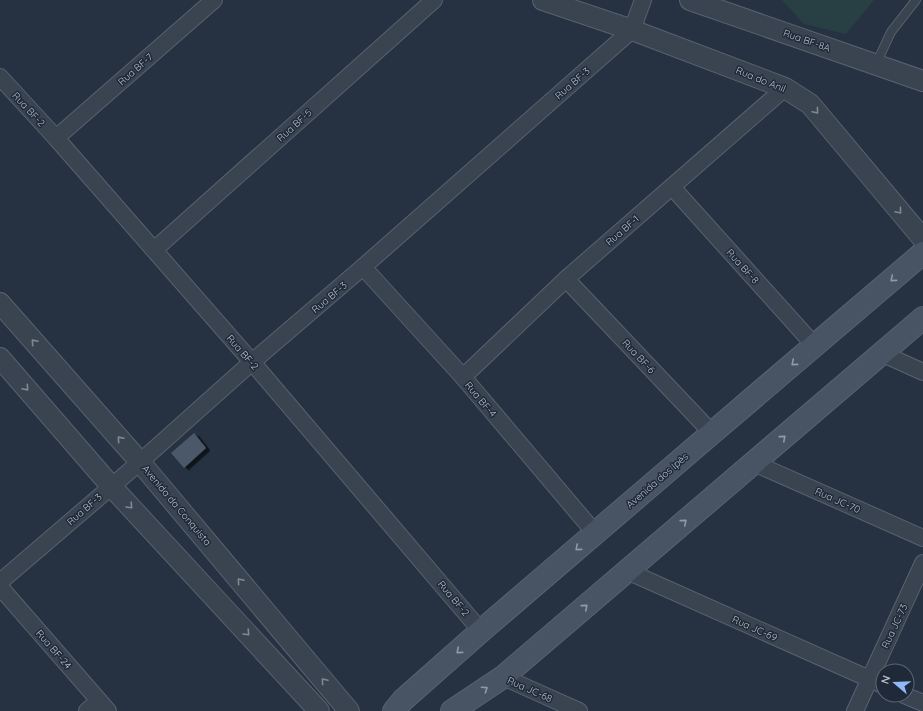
<svg xmlns="http://www.w3.org/2000/svg" width="923" height="711" viewBox="0 0 923 711" font-family="Quicksand,sans-serif">
<defs>
<filter id="shadow"><feDropShadow dx="4.5" dy="2.5" stdDeviation="0" flood-color="#0009"/></filter>
</defs>
<rect width="100%" height="100%" fill="#263242"/>
<path fill="#284043" d="M782,0H874L846,34L804,24Z"/>
<path fill="#4c596b" filter="url(#shadow)" d="M194,433L206,448L184,468L171,453Z"/>
<g fill="none" stroke-linecap="round" stroke-linejoin="round">
<g stroke="#58626f" stroke-width="10">
<path id="service" d="M876,64L891,32L916,0"/>
</g>
<g stroke="#58626f" stroke-width="18">
<g id="minor">
<path d="M0,77L56,138L252,362L481,631"/>
<path d="M56,138L214,0"/>
<path d="M672,187L814,345"/>
<path d="M154,250L434,0"/>
<path d="M363,267L463,377L595,533"/>
<path d="M566,279L712,433"/>
<path d="M881,353L923,372"/>
<path d="M463,377L566,279L785,88"/>
<path d="M754,463L923,538"/>
<path d="M627,571L883,685"/>
<path d="M0,582L140,462L252,362L363,267L632,30L643,0"/>
<path d="M0,587L108,711"/>
<path d="M503,677L579,711"/>
<path d="M904,695L923,703"/>
<path d="M87,711L99,701"/>
<path d="M855,711L923,563"/>
</g>
</g>
<g stroke="#58626f" stroke-width="22">
<g id="tertiary">
<path d="M543,0L632,30L785,88L810,104L923,239"/>
<path d="M690,0L923,81"/>
<path d="M0,303L140,462L349,711"/>
<path d="M0,358L111,486L319,711"/>
</g>
</g>
<g stroke="#58626f" stroke-width="24">
<g id="secondary">
<path d="M394,711L403,700L481,631L712,433L923,253"/>
<path d="M452,711L503,677L923,318"/>
</g>
</g>
<use href="#service" stroke="#3a4451" stroke-width="8"/>
<use href="#minor" stroke="#3a4451" stroke-width="16"/>
<use href="#tertiary" stroke="#3a4451" stroke-width="20"/>
<use href="#secondary" stroke="#485364" stroke-width="22"/>
</g>
<defs><path id="oneway-chevron" d="M-2-3.5L2.5 0L-2 3.5" fill="none" stroke-width="1.6" stroke-linecap="round" stroke-linejoin="round"/></defs>
<g stroke="#7f8895">
<use href="#oneway-chevron" transform="translate(816 111) rotate(50)"/>
<use href="#oneway-chevron" transform="translate(899 211) rotate(50)"/>
<use href="#oneway-chevron" transform="translate(34 342) rotate(-131)"/>
<use href="#oneway-chevron" transform="translate(26 388) rotate(49)"/>
<use href="#oneway-chevron" transform="translate(120 439) rotate(-131)"/>
<use href="#oneway-chevron" transform="translate(130 506) rotate(47)"/>
<use href="#oneway-chevron" transform="translate(240 581) rotate(-130)"/>
<use href="#oneway-chevron" transform="translate(247 633) rotate(47)"/>
<use href="#oneway-chevron" transform="translate(324 681) rotate(-130)"/>
</g>
<g stroke="#9099a8">
<use href="#oneway-chevron" transform="translate(893 279) rotate(140)"/>
<use href="#oneway-chevron" transform="translate(794 363) rotate(140)"/>
<use href="#oneway-chevron" transform="translate(783 438) rotate(-41)"/>
<use href="#oneway-chevron" transform="translate(684 522) rotate(-41)"/>
<use href="#oneway-chevron" transform="translate(578 548) rotate(139)"/>
<use href="#oneway-chevron" transform="translate(585 607) rotate(-41)"/>
<use href="#oneway-chevron" transform="translate(459 651) rotate(139)"/>
<use href="#oneway-chevron" transform="translate(485 689) rotate(-34)"/>
</g>
<g text-anchor="middle" stroke-width="3" stroke-linejoin="round" paint-order="stroke">
<g font-size="10" fill="#b7bfcc" stroke="#1f2937">
<text transform="translate(807 40) rotate(19)" y="4">Rua BF-8A</text>
<text transform="translate(135 69) rotate(-41)" y="4">Rua BF-7</text>
<text transform="translate(761 79) rotate(22)" y="4">Rua do Anil</text>
<text transform="translate(572 83) rotate(-41)" y="4">Rua BF-3</text>
<text transform="translate(29 109) rotate(47)" y="4">Rua BF-2</text>
<text transform="translate(294 125) rotate(-42)" y="4">Rua BF-5</text>
<text transform="translate(622 230) rotate(-41)" y="4">Rua BF-1</text>
<text transform="translate(743 266) rotate(48)" y="4">Rua BF-8</text>
<text transform="translate(329 297) rotate(-40)" y="4">Rua BF-3</text>
<text transform="translate(243 352) rotate(49)" y="4">Rua BF-2</text>
<text transform="translate(639 356) rotate(47)" y="4">Rua BF-6</text>
<text transform="translate(481 399) rotate(50)" y="4">Rua BF-4</text>
<text transform="translate(657 480) rotate(-41)" y="4">Avenida dos Ipês</text>
<text transform="translate(838 500) rotate(24)" y="4">Rua JC-70</text>
<text transform="translate(177 505) rotate(50)" y="4">Avenida da Conquista</text>
<text transform="translate(84 509) rotate(-41)" y="4">Rua BF-3</text>
<text transform="translate(454 598) rotate(50)" y="4">Rua BF-2</text>
<text transform="translate(894 626) rotate(-65)" y="4">Rua JC-73</text>
<text transform="translate(755 628) rotate(24)" y="4">Rua JC-69</text>
<text transform="translate(54 649) rotate(49)" y="4">Rua BF-24</text>
<text transform="translate(530 689) rotate(24)" y="4">Rua JC-68</text>
</g>
</g>
<g transform="translate(895 683) rotate(289)"><circle r="19" fill="#1f2937" stroke="#5c6573"/>
<path d="M0-3L7 15L0 10L-7 15Z" fill="#8fb8f9"/>
<text y="-6" font-size="11" font-weight="bold" text-anchor="middle" fill="#b7bfcc">N</text>
</g>
</svg>
